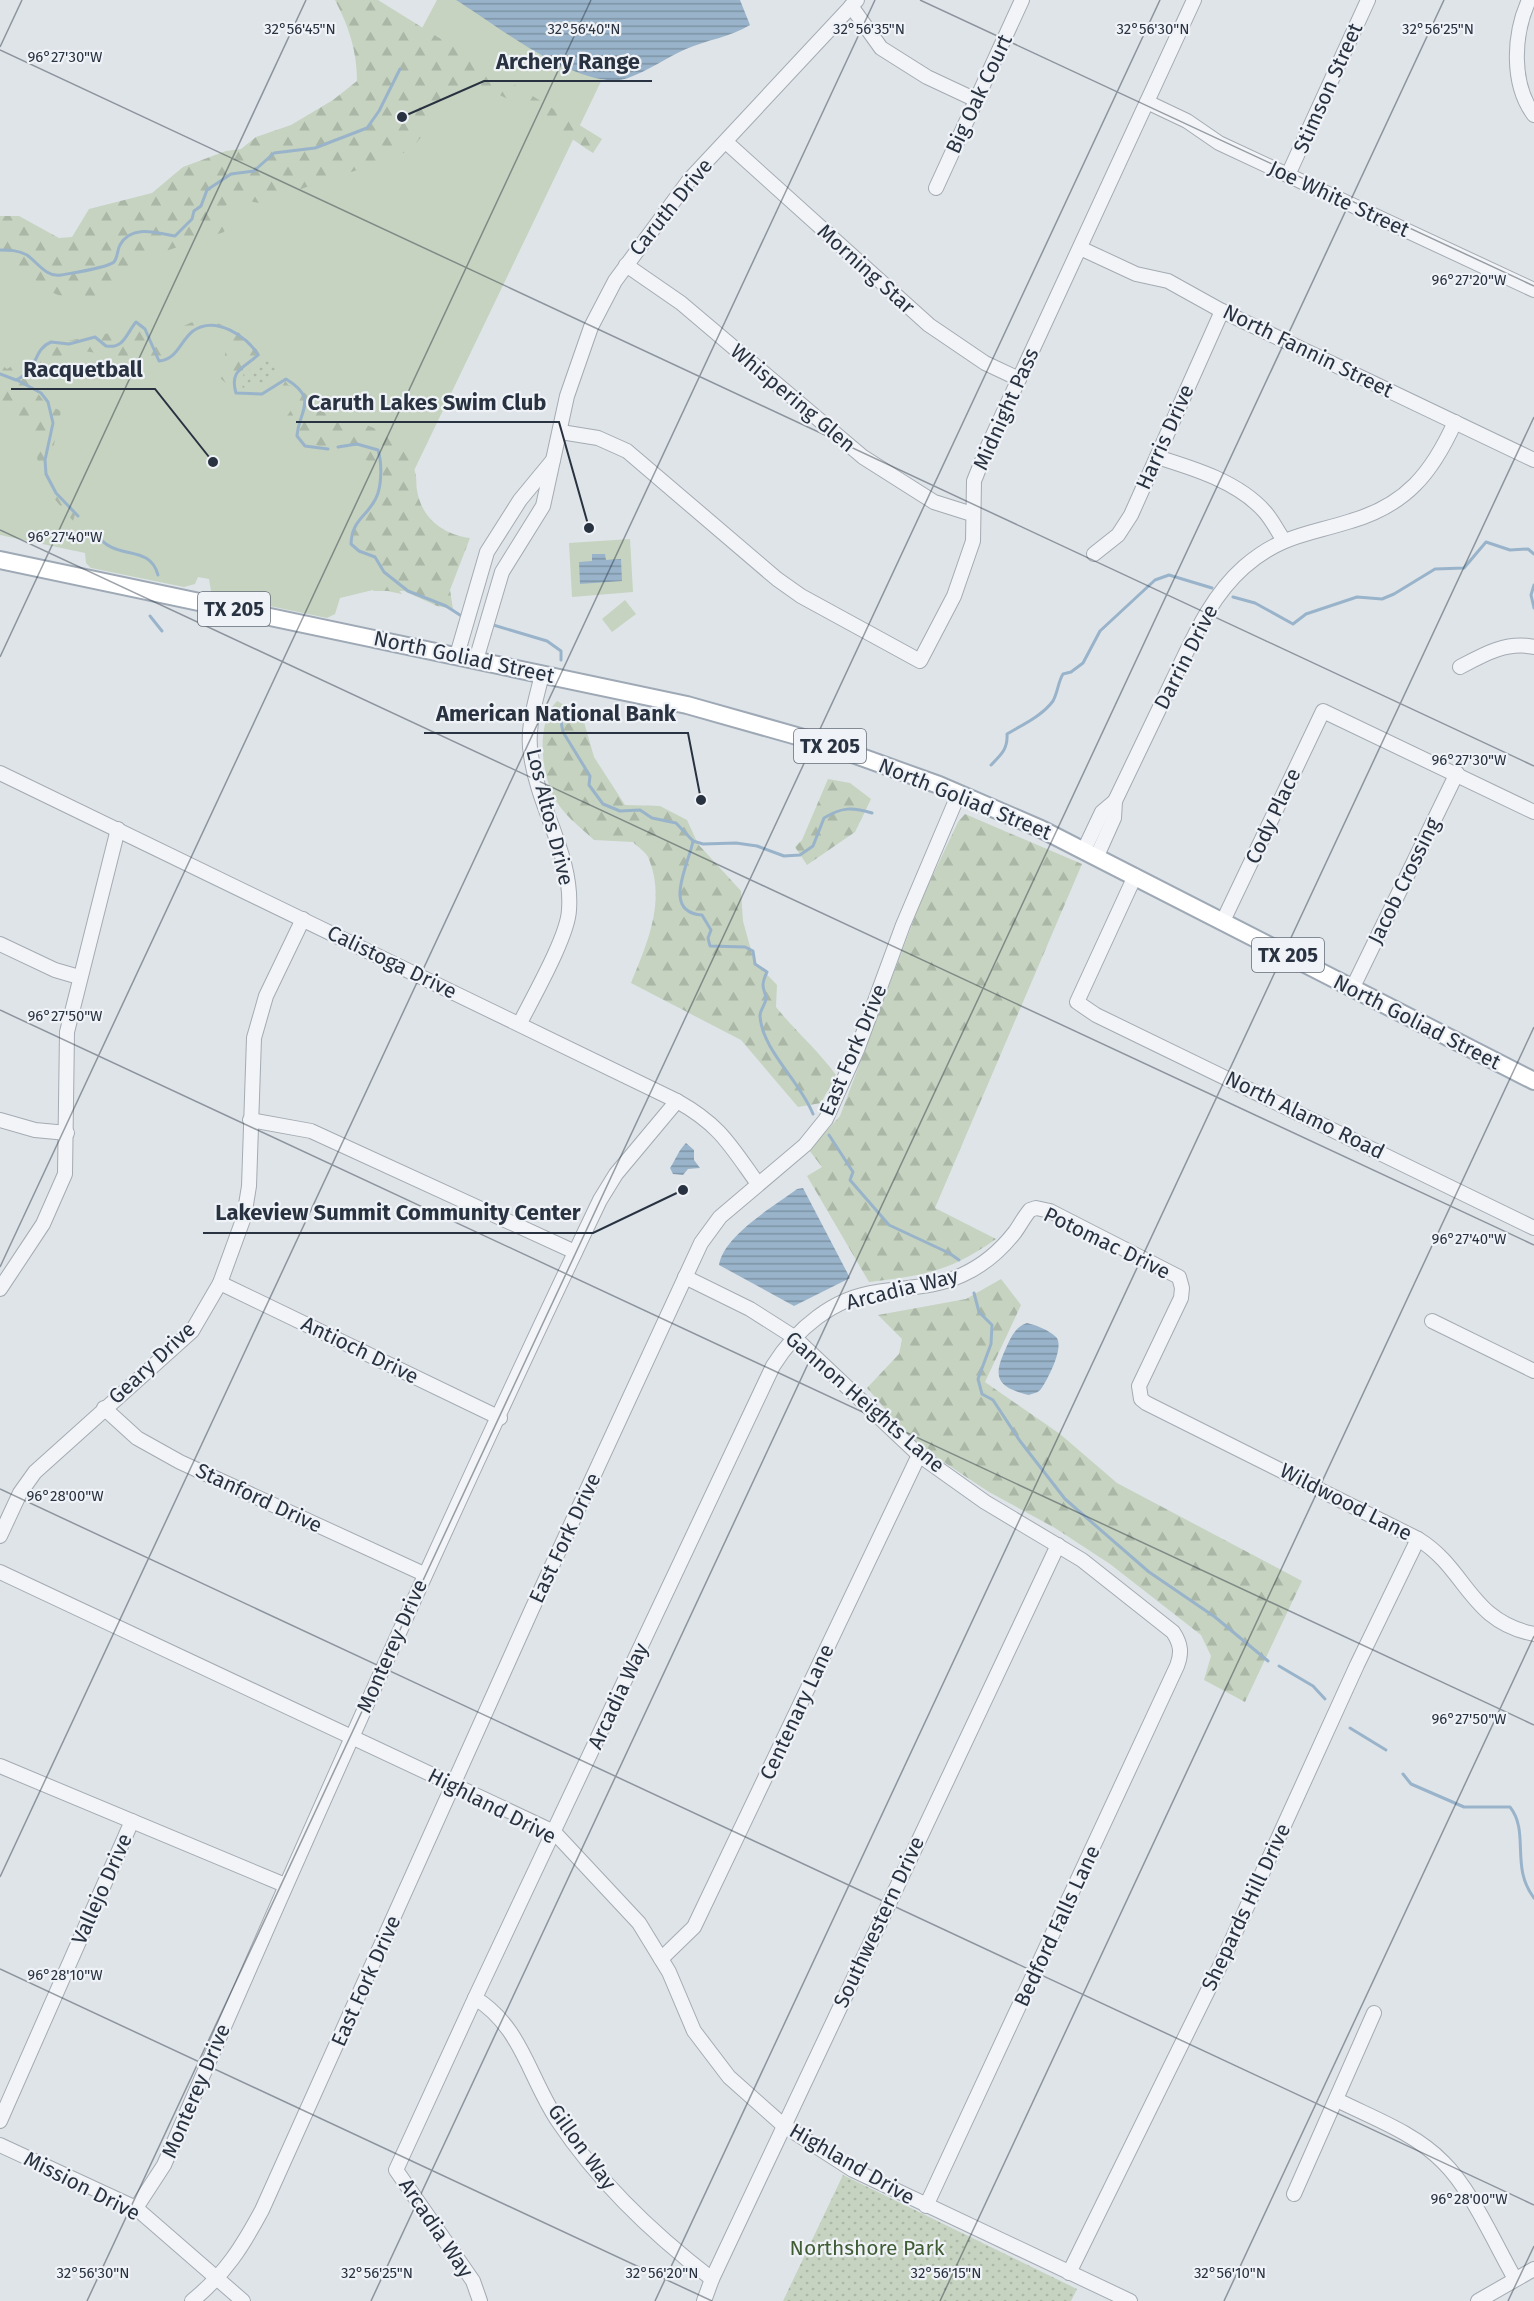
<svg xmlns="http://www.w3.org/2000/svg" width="1534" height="2301" viewBox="0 0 1534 2301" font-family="'Fira Sans',sans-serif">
<defs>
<pattern id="forest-firs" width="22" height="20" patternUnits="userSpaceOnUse" patternTransform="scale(1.5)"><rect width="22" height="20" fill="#c6d3c0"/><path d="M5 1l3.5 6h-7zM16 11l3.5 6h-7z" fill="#aab6a6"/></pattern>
<pattern id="park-dots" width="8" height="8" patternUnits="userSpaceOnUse" patternTransform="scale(1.5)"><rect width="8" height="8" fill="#c6d3c0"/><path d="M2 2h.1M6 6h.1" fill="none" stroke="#aab6a6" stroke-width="1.8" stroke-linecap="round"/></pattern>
<pattern id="water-rules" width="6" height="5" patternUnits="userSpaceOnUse" patternTransform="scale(1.5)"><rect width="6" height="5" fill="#99b4ca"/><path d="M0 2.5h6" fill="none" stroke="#7d93a5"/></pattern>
</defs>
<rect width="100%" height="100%" fill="#dfe4e9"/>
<g fill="#c6d3c0">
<path d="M437,0H458L606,71L372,558L402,594L377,589L340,598L335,614L327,618L217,595L211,591L209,579L198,577L195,584L184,587L91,568L86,563L85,553L0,535V256L22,258L218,186L352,160Z"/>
<path d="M630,539L633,592L572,597L569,543Z"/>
<path d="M625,600L636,614L612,632L602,619Z"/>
</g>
<g fill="url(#forest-firs)">
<path d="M335,0H378L602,139L593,153C560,131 503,87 464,85L408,153L387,152L369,166L259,203L239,199L226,205L228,223L224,232L147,257L98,299L84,300L58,295L47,290L16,263L0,261V216H19L59,238L72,237L89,209L152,193L183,167L226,151L241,149L256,137L291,125L333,100L357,81C357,51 349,27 335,0Z"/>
<path d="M204,317L244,335L247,344L257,349L261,355C256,364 249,362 243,370C236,377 240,384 237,392L220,378L226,350L225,340L205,328L194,333L186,343L181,337V327Z"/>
<path d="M135,321L151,325L168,346L177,353L164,367L144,360L70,349L38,374L33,387L46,404L61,411L48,473L76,511L73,521C59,504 42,487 38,464C36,449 37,437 31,422L0,413V364L7,369L50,344L121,331Z"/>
<path d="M283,377L288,385C304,388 314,403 329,411C345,420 381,427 392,438C400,445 413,463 415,472C417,478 416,485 417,490C421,518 444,535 470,538L450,590L453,609L437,606L404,591H373L378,573L363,556L347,551L362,500C377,492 386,485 382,467C351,451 316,450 287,432V416L294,406L290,399L271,388Z"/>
<path d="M557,701L582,715L594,757L625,805L660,806L687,820L698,844L741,891L743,921L754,961L777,985L776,1007C795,1031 818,1050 836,1075L821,1103L798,1107L741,1040L631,983C647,944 666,902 649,859C647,853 638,847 633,842L594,840C580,827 561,813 553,795C541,769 536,723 557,701Z"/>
<path d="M828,779L850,783L871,799L855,832L807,865L795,847L802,840Z"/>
<path d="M965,814L1082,864L935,1208L996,1239C949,1272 925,1275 869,1282L807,1176L822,1167L809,1150L840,1116L922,898L958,822Z"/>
<path d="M1001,1279L1021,1305L985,1382L1060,1434L1117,1483L1302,1581L1245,1702L1204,1680L1211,1656L1201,1635L1110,1564L1055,1528L989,1492L915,1443L867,1388L899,1354L902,1339L878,1315L966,1299Z"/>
</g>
<g fill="url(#park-dots)">
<path d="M266,356L280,367L268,381L243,388L241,383L244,373L259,365Z"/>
<path d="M843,2175L1077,2289L1071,2301H783Z"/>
</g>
<g fill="url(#water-rules)">
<path d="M456,0H740L750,25C731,37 706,40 686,49C666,58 648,71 628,78C583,94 495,24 456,0Z"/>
<path d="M592,554H605L606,560L621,559L622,581L580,584L579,562L592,561Z"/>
<path d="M686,1143L694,1150V1160L700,1168L688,1169L683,1175L673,1174L670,1168C676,1159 678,1151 686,1143Z"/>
<path d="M803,1188L850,1278L794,1306L719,1265C724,1235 773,1207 797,1189Z"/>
<path d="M1027,1323C1036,1325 1049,1330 1056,1337C1065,1346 1048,1379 1041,1389C1038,1393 1034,1393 1029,1395C995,1387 993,1376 1006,1348C1011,1337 1015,1327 1027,1323Z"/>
</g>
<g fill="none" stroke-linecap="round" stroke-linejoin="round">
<g stroke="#99b4ca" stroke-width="3">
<path d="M0,250C9,250 18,250 27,255C37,262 47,278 61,275C72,273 107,268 114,262C118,257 117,250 120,245C131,224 157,233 175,236L192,219L194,211L201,206L207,190L231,174L254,171L274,153L315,148L367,128L379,111L400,69"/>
<path d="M0,374L16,380C40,369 32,350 51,342L69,344L95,337L106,346C124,349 126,334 136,322L145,329L159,361C178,359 180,341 193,331C215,315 247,336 258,355C244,368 229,370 236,393L262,394L286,379C319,399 299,410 297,436L305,446L328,449"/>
<path d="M17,380L41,393L48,402L53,423L45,460L46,474L56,493L78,516"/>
<path d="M338,447L357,444L378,450C382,463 382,486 376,498C367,517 352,519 351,544L359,551L375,557L384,572L408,591L446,606L463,617"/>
<path d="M96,533C114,563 149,542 158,575"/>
<path d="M1534,585L1531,595L1534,608"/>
<path d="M1233,597L1255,603L1293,624L1306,614L1357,597L1382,599L1394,594L1435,569L1464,568L1486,542L1510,550L1528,549L1534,554"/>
<path d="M150,616L162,631"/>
<path d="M490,624L547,641L561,651V660"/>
<path d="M559,711L563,732L590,776L589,785L603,804L620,811L640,810L652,818L676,823L693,841C689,864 661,912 702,915L711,930L708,938L710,946L745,947L753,951L755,964L767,972C765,976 763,980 763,985C763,990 766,994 766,999C765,1005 760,1010 760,1016C762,1050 800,1081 813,1114"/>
<path d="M991,765C1001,755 1008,749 1007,734C1022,725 1042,716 1053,701C1058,692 1058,682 1063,674L1071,672L1083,663L1100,631L1155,580L1169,575L1212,588"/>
<path d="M693,841L703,844L736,843L757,846L784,856L800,855L813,846L824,818C842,807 852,807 872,813"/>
<path d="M829,1135L853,1172L850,1180L889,1225L949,1253L959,1260"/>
<path d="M974,1293L979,1312L992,1325L991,1344L978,1379L982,1394L993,1400L1020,1441L1065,1499L1149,1572L1215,1617L1268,1661"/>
<path d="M1279,1666L1313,1686L1325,1699"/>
<path d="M1350,1728L1386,1750"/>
<path d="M1403,1774L1411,1784L1464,1807H1510C1530,1832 1510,1867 1534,1898"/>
</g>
<g stroke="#a4abb3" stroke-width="16">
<g id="minor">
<path d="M1529,0C1513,35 1511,84 1534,115"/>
<path d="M851,6L881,48L927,77L974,99"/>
<path d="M1147,102L1187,121L1219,143L1534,290"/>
<path d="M726,142L929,325L985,363L1019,379"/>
<path d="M1288,175L1368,0"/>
<path d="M936,188L1022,0"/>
<path d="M1080,248L1136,274L1168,281L1222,311L1534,460"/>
<path d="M626,265L681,303L863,457L934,502L972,514"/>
<path d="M561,432L598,438L627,451L777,579L801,596L920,661L954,596L973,541L974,481L988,446L1194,0"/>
<path d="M1157,457C1193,468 1239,482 1265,512C1272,520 1277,530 1283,539"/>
<path d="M1094,554L1118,535L1131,515L1222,311"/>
<path d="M457,655L487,552L520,500L553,460"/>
<path d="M476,660L502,572L543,506L567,396L591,327L615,281L690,179L857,0"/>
<path d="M1460,667C1484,654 1507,641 1534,647"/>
<path d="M0,773L677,1101C720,1125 730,1145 758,1184"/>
<path d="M1084,850L1102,812L1115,801"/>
<path d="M1097,856L1114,818L1115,801C1134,761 1153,722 1172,682C1192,641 1209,598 1244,567C1281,535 1307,535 1351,521C1406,505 1432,473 1455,422"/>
<path d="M1135,876L1077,1002L1096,1015L1534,1228"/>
<path d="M1223,921L1323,711L1534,812"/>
<path d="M0,944L55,970L79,977"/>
<path d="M1352,989L1457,773"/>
<path d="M520,1023C533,997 568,936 569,910C573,856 538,808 531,755C526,728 536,701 542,674"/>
<path d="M0,1120L35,1130L67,1133"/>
<path d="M250,1120L311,1131L575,1252"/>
<path d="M685,1277L750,1309L794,1337L919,1455L985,1502L1082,1560L1173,1632C1181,1644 1182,1653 1177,1666L926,2206"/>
<path d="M220,1283L500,1418"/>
<path d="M0,1289L43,1224L65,1174L67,1032L118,829"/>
<path d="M1432,1321L1534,1371"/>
<path d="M104,1408L137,1438L180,1462L424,1574"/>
<path d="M0,1536L20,1493L35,1472L192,1331L220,1283L244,1217L249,1186L254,1038L266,996L303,919"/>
<path d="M0,1572L554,1832L639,1923L669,1972L694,2031L729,2077L783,2125L853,2170L1130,2301"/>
<path d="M0,1766L285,1885"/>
<path d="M661,1959L694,1927L919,1455"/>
<path d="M475,1998C522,2027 529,2078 558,2121C600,2184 653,2234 712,2279"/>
<path d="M1337,2100C1373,2118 1415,2133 1443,2162C1471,2189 1495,2244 1515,2279"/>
<path d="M0,2121L132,1821"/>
<path d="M0,2145L136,2208L243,2301"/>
<path d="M1294,2194L1374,2013"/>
<path d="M136,2208L164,2165C304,1841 448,1518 600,1200L616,1174L677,1101"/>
<path d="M1069,2273L1220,1966L1357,1665L1418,1539"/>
<path d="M192,2301C226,2273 242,2247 262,2210L532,1609L701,1243L720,1217L805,1145L826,1119L857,1050L903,925L959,793"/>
<path d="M480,2301L473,2281L396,2170L475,1998L773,1366C796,1329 833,1298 877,1292C907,1287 934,1288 962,1275C982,1266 1001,1250 1015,1232C1020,1225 1024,1217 1030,1210L1036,1208L1050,1211L1179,1277L1182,1288L1181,1298L1139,1386L1141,1399L1146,1403L1418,1539C1467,1569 1469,1621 1534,1634"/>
<path d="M704,2301L712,2279L1058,1545"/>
<path d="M1478,2301L1534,2269"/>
</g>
</g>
<g stroke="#9ea9b5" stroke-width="20">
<path id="major" d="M0,560L687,705L825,744L939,785L1041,829L1534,1081"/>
</g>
<use href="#minor" stroke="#f2f4f7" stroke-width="14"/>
<use href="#major" stroke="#fff" stroke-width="16"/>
</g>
<path fill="none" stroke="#283240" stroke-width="1.5" stroke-opacity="0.45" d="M920,0L1534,286M0,47L22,0M0,50L1534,766M0,530L1534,1245M0,657L306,0M0,1010L1534,1725M0,1267L591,0M0,1489L1534,2205M0,1877L875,0M0,1969L712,2301M87,2301L1160,0M371,2301L1444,0M655,2301L1534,417M940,2301L1534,1027M1224,2301L1534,1636M1508,2301L1534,2246"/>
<g text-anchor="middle" stroke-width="4.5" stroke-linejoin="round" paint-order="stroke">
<g fill="#eff2f6" stroke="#646c77" stroke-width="1.5">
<rect x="198" y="592" width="72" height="34" rx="4.5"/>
<rect x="794" y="729" width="72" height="34" rx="4.5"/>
<rect x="1252" y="938" width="72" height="34" rx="4.5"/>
</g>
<g font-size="20" font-weight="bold" fill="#283240">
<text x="234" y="616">TX 205</text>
<text x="830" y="753">TX 205</text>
<text x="1288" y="962">TX 205</text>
</g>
<g font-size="21" fill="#283240" stroke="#eff2f6">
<text transform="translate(1328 88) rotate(-66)" y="7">Stimson Street</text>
<text transform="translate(979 94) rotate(-65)" y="7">Big Oak Court</text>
<text transform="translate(1339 199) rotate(25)" y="7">Joe White Street</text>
<text transform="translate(671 207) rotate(-51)" y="7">Caruth Drive</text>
<text transform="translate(866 269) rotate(42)" y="7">Morning Star</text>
<text transform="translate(1308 351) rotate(26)" y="7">North Fannin Street</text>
<text transform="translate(793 398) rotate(40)" y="7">Whispering Glen</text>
<text transform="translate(1006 409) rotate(-66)" y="7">Midnight Pass</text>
<text transform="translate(1165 437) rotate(-66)" y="7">Harris Drive</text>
<text transform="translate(464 657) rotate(12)" y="7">North Goliad Street</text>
<text transform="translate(1186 657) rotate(-63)" y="7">Darrin Drive</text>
<text transform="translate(965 799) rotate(22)" y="7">North Goliad Street</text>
<text transform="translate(1273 816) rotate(-65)" y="7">Cody Place</text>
<text transform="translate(550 817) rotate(76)" y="7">Los Altos Drive</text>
<text transform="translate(1404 881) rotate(-64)" y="7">Jacob Crossing</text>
<text transform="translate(392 962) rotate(26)" y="7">Calistoga Drive</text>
<text transform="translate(1417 1022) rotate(27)" y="7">North Goliad Street</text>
<text transform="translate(853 1050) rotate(-67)" y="7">East Fork Drive</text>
<text transform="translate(1305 1115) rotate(26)" y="7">North Alamo Road</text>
<text transform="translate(1107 1243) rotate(26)" y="7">Potomac Drive</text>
<text transform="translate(902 1289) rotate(-14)" y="7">Arcadia Way</text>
<text transform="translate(360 1350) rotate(26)" y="7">Antioch Drive</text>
<text transform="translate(152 1363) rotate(-43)" y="7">Geary Drive</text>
<text transform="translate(865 1402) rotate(41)" y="7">Gannon Heights Lane</text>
<text transform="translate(259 1498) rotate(25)" y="7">Stanford Drive</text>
<text transform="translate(1346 1502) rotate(27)" y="7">Wildwood Lane</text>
<text transform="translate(565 1538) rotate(-65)" y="7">East Fork Drive</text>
<text transform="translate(392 1646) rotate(-66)" y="7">Monterey Drive</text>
<text transform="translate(618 1696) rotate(-65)" y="7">Arcadia Way</text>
<text transform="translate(797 1712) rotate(-65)" y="7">Centenary Lane</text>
<text transform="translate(492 1806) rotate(27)" y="7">Highland Drive</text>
<text transform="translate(102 1889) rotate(-66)" y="7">Vallejo Drive</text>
<text transform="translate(1246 1907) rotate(-65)" y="7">Shepards Hill Drive</text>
<text transform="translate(879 1922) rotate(-65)" y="7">Southwestern Drive</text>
<text transform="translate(1057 1926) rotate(-65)" y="7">Bedford Falls Lane</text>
<text transform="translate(366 1981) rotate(-66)" y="7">East Fork Drive</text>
<text transform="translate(196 2091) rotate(-67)" y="7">Monterey Drive</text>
<text transform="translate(582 2147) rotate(54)" y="7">Gillon Way</text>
<text transform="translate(852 2164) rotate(30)" y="7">Highland Drive</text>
<text transform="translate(82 2186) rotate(27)" y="7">Mission Drive</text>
<text transform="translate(436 2228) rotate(56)" y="7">Arcadia Way</text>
</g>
<g font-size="21" fill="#3f5c35" stroke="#eff2f6">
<text x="867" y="2255">Northshore Park</text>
</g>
</g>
<g font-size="15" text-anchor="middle" fill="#283240" stroke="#eff2f6" stroke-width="4.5" stroke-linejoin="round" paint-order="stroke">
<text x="300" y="34">32°56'45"N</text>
<text x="584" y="34">32°56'40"N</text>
<text x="869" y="34">32°56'35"N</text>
<text x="1153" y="34">32°56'30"N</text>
<text x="1438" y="34">32°56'25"N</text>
<text x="65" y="62">96°27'30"W</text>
<text x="1469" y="285">96°27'20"W</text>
<text x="65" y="542">96°27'40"W</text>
<text x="1469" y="765">96°27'30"W</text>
<text x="65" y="1021">96°27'50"W</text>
<text x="1469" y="1244">96°27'40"W</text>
<text x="65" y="1501">96°28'00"W</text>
<text x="1469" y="1724">96°27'50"W</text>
<text x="65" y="1980">96°28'10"W</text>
<text x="1469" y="2204">96°28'00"W</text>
<text x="93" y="2278">32°56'30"N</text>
<text x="377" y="2278">32°56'25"N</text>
<text x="662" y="2278">32°56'20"N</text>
<text x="946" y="2278">32°56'15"N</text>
<text x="1230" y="2278">32°56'10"N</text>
</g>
<path fill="none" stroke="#283240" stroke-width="2" d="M402 117L484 81H652M213 462L155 389H11M589 528L559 422H296M701 800L688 733H424M683 1190L593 1233H203"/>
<g fill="#283240" stroke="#eff2f6" stroke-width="2">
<circle cx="402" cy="117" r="6"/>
<circle cx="213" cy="462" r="6"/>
<circle cx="589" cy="528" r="6"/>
<circle cx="701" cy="800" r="6"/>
<circle cx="683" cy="1190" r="6"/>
</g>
<g font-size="22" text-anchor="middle" font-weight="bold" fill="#283240" stroke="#eff2f6" stroke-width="4.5" stroke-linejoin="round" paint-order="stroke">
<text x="568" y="69">Archery Range</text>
<text x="83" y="377">Racquetball</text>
<text x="427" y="410">Caruth Lakes Swim Club</text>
<text x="556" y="721">American National Bank</text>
<text x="398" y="1220">Lakeview Summit Community Center</text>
</g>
</svg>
